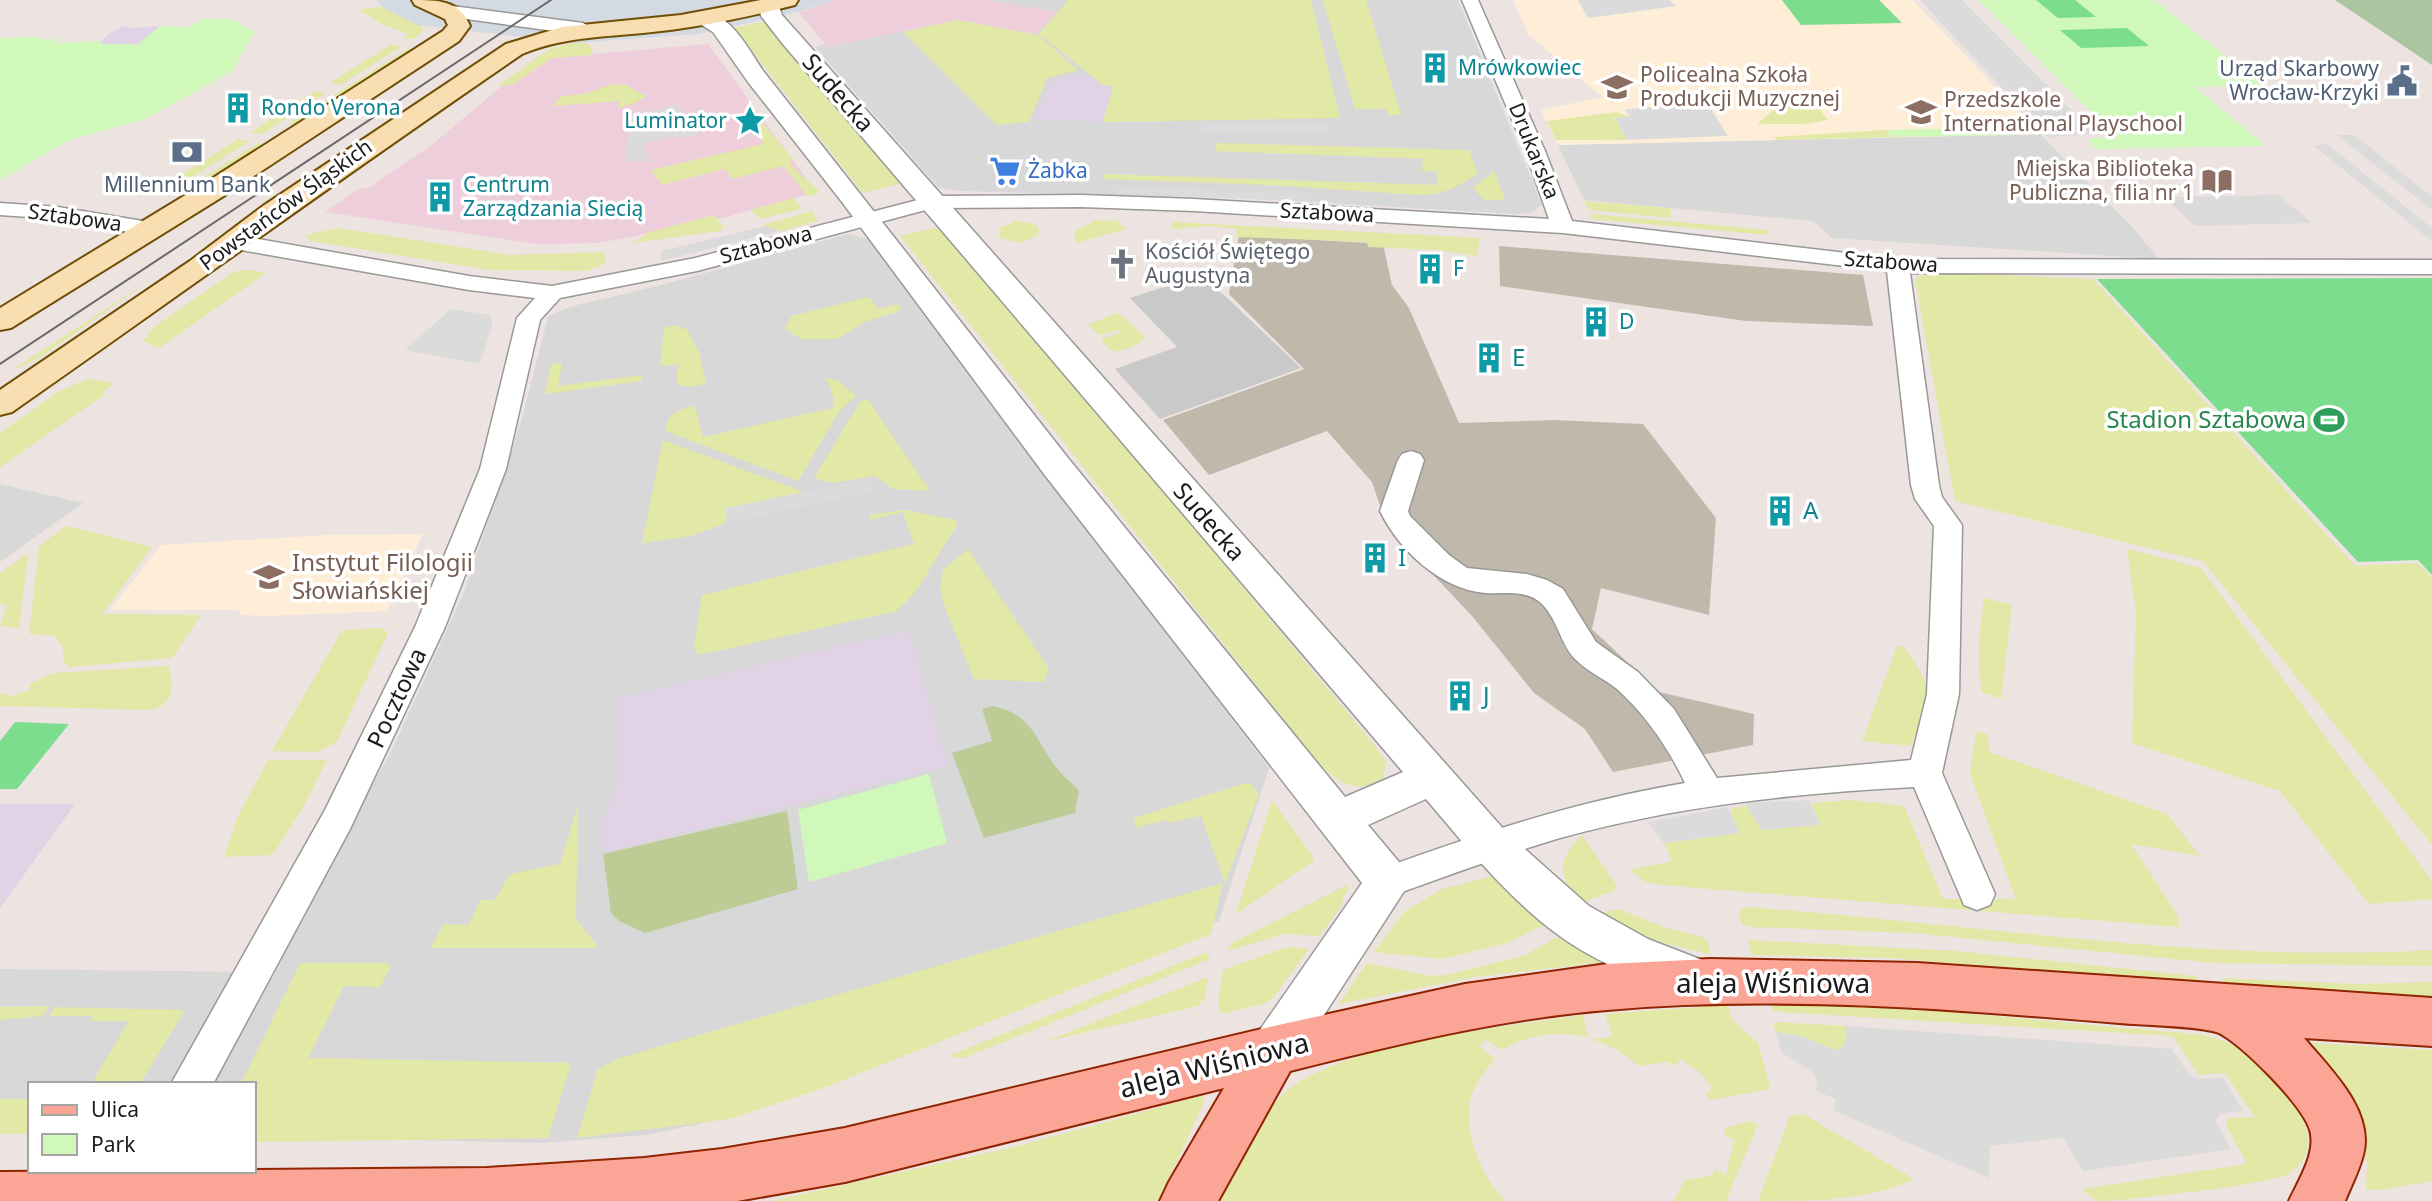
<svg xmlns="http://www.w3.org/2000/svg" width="2432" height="1201" viewBox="0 0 2432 1201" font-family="'Noto Sans',sans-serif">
<rect width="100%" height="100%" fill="#ede3e0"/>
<g fill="#d9d8d8">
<path d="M987,0H1458L1542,205L1530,213L1516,214L1241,198L960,191L938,187L815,47L826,44L829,47L957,20L1035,34L1057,12Z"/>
<path d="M2040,134L2133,228L2159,259L1832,238L1813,221L1584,200L1558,145Z"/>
<path d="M848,234L868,239L1269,768L1219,921L846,1070L699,1124L645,1135L542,1143L254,1136V1084H30V1133L0,1132V969L266,972L392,750L465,590L522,419L548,317L569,307L661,285Z"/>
<path d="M0,484L83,503L0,562Z"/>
</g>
<g fill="#eeceda">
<path d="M835,0H987L1057,12L1036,34L957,20L828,47L799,13Z"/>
<path d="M708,44L816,192L715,220L599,243L536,244L325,212L360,188L367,189L433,144L534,59Z"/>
</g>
<g fill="#e1d2e6">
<path d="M124,26L134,28L160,26L138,44H98L110,33Z"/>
<path d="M1073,75L1092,76L1104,86H1113L1103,122L1034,119L1050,84Z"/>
<path d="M909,630L948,766L603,853L604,818L618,779L617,698Z"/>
<path d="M0,804H75L0,908Z"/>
</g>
<g fill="#ffeed7">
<path d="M1513,0H1913L2040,134L1558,145L1541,110L1602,97L1528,34Z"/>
<path d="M423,534L387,611L267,616L241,615L239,610H110L161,545L327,535Z"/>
</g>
<path fill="#c9c9c9" d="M1195,272L1225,296L1301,368L1160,419L1115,369L1177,347L1130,298L1180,282L1178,278Z"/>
<g fill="#c1b8ac">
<path d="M1239,235L1383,244L1392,285L1409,308L1459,423L1554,420L1643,424L1716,518L1709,615L1601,588L1592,629L1659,692L1754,714L1753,745L1613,772L1585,729L1534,693L1472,616L1387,526L1372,482L1327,431L1209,475L1163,420L1304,369L1229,294Z"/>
<path d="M1499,246L1863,275L1873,326L1746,321L1500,286Z"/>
</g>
<g fill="#e2e8a5">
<path d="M1068,0H1311L1340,118L1103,122L1113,86H1104L1039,34Z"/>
<path d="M1323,0H1366L1401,115H1388L1386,109H1355Z"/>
<path d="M391,5L421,23L423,31L414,39L404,38L408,34L384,25L359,10Z"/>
<path d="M957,20L1038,35L1078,70L1047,78L1029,122L997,125L903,32Z"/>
<path d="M766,21L902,183L863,193L734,28Z"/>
<path d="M571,43H586L592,48V55L552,58L514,84L497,86L550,49Z"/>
<path d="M390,45L401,47L340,85L330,83Z"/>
<path d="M408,49H417L296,126L288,124Z"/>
<path d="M613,84L626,85L646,96L635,103L617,108L621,101L553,106L562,96L584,94Z"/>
<path d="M315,91L326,93L262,134L251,132Z"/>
<path d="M1815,103L1828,120L1806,124H1757L1780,104Z"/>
<path d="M1616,112L1631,117L1615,118L1627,140H1556L1547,121Z"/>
<path d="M760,120L793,159L789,163C794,170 811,182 819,191L817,194L807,196L784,166L732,179L725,169L661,185L651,170L763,144L753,121Z"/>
<path d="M1886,130L1892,137L1777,140L1774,137Z"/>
<path d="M238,139L250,141L172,190L159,189Z"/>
<path d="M259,143L267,144L190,192H185L194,183Z"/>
<path d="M1215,143L1469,150L1478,173C1458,186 1444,195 1420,195L1269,185L1103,179V174L1438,185L1437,172L1422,171L1423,159L1216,151Z"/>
<path d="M1494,171L1505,200H1484L1473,188Z"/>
<path d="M794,198L802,209L760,219L751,210Z"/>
<path d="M1584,201L1670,208L1672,218L1589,210Z"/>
<path d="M812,211L818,221L781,231L762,225Z"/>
<path d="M1591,214L1767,230L1768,235L1592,219Z"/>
<path d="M714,215L724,227L720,231L632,243L650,232Z"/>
<path d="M1097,220L1118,221L1126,229L1077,243L1074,234L1078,229Z"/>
<path d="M1016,221L1035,224L1039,230L1038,235L1019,243L1000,238V228Z"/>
<path d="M1172,222L1480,238L1477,256L1438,250L1368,247L1367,242L1236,237L1237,229L1210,226L1171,229Z"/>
<path d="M939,227L1061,368L1371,741L1385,761L1384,778C1348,802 1325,770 1303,744L900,236Z"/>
<path d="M338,228L510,255L604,252L606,260L601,266L587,271L490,270L310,241L306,235Z"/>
<path d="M252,270L266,273L159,348L143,341L154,327L229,275L237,271Z"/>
<path d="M1928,272L2093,279L2355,566L2417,563L2432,578V845L2203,561L1955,501L1915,279Z"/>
<path d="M158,275L38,359L12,370Z"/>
<path d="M869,297L878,309L897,304L902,310L865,322L837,339H801L785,329L791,316Z"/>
<path d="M1116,313L1122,315L1145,338C1140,344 1122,353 1114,351C1108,350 1104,343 1101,339L1119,333V330L1100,335L1088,325Z"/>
<path d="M678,325L680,329L686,328L699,352L706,384L687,387L678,384L676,375L680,364L660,366L664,328Z"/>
<path d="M562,363L558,386L642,375V381L545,394L551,364Z"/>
<path d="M826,377L838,381L856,396L840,410L798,481L665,431C669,412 677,410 695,406L703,437L833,408L834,399Z"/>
<path d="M88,379L114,383L102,393L106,394L0,467V433L58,392Z"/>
<path d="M861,400H868L930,491L893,489L875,476L832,483L814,478Z"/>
<path d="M663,440L804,492L726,508V523L691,536L642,543Z"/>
<path d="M904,510L955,520L957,527C936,553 923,591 896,611L699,655L694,648L702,595L914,544L903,512L870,520L869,515Z"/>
<path d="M66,526L152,547L102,614L201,615L172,658L69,667L64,662L63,648L55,636L29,634L39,546Z"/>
<path d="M968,549L1049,669L1043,682L974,679L945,607L940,590L943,570Z"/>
<path d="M2127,549L2201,568L2432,881V899L2369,904L2280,791L2132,743L2136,613Z"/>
<path d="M28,553L19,628L0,626L7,606L0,604V573Z"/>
<path d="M1984,598L2012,605L2001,699L1982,692C1976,660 1980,631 1984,598Z"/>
<path d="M382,628L388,633L336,743L315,752L272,751L342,630Z"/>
<path d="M1897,646L1904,647C1935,691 1933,697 1911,746L1862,741Z"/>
<path d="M169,666C173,686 175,703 152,710L0,706V695L5,693L9,697L29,690L31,683L54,673Z"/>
<path d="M1976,731L1988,735L1989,752L2167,814L2200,856L2131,844L2178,916L2179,927L1686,887L1648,883L1629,870L1672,861L1664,843L1739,833L1731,815L1732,808L1747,806L1751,811L1820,824L1811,803L1850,800L1904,806L1943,899H2016L1970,774Z"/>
<path d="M268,760H327L303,808L272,855L224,857L237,818Z"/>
<path d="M1242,784H1251L1259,794L1225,883L1201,816L1168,823L1166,820L1136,828L1134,818Z"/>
<path d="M1272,800L1315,860L1236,914Z"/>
<path d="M578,805L576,919L599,948H431L443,924L469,925L480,900H495L510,874L560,864Z"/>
<path d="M1582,835L1617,886L1614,891L1580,903C1558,875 1556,861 1582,835Z"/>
<path d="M1493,876L1545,922L1544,925L1508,943L1442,959L1374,952L1404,912L1442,889Z"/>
<path d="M1223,883L1211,934L818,1090L730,1119L577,1138L598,1069L620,1058Z"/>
<path d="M1349,884L1340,908L1319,936L1285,934L1227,951L1232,943Z"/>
<path d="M1745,907C1974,923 2202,964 2432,950V966L2214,963L1912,933L1751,927L1742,925L1739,912Z"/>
<path d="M1618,909L1667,928L1702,937L1709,944L1710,954L1647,939L1598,914Z"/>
<path d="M1562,934L1612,961L1475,977L1339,1004L1367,963L1431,976L1446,975L1526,955Z"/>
<path d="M1748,940L1956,951L2196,976L2199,984L1890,958L1752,955Z"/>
<path d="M1287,947L1309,949L1272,999L1263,1004L1221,1014L1218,1003L1223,970Z"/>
<path d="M1207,952L1210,959L964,1058L948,1056Z"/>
<path d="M300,963H387L391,966L380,987L344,986L308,1058L571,1063L548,1138L254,1142V1084H241Z"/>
<path d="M1208,977L1205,997L1198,1006L1044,1042Z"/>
<path d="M2222,978L2359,984L2432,982V997L2333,996L2227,986Z"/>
<path d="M1728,1005L1732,1020L1758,1043L1770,1087L1765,1090L1710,1100L1706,1094L1712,1088L1700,1072L1680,1059L1676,1066L1668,1062L1639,1066L1616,1049L1592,1039L1612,1037L1605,1014Z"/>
<path d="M1771,1005L1850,1006L1950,1012L2204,1035C2220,1040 2235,1044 2249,1053C2279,1073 2339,1145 2288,1174C2269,1185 2119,1201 2099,1201C2093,1199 2086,1193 2082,1189L2247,1164L2226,1124L2228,1118L2255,1117L2225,1073L2199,1075L2173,1036L1780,1012L1772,1010Z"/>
<path d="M49,1006L42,1016L0,1020V1007Z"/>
<path d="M55,1007L185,1010L140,1084H91L129,1021H91L93,1016H49Z"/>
<path d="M1583,1015L1588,1037C1557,1032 1530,1033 1503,1050L1486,1040L1478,1046L1495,1058C1486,1070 1473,1086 1470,1101C1464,1134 1482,1179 1506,1201H1214C1234,1166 1252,1126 1280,1097C1334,1043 1506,1027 1583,1015Z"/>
<path d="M1773,1022L1846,1026V1042L1840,1049H1832L1801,1036L1776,1032Z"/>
<path d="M2296,1042L2432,1050V1181L2382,1190L2366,1189L2367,1166L2363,1129Z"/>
<path d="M1201,1096H1204V1102L1159,1201H771L1014,1147Z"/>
<rect x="0" y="1099" width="30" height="35"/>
<path d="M1803,1114L1914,1179C1870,1201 1810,1201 1758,1201L1790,1116Z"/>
<path d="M1751,1121L1758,1124L1726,1201H1674L1684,1181L1712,1175L1716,1170L1726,1175L1734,1140L1725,1135L1724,1128Z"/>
</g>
<g fill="#bccc94">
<path d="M993,706C1031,714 1035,738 1055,766C1062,775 1071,782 1079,790L1075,813L984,838L952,753L992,741L982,709Z"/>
<path d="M787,811L798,889L645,933L619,921L611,913L603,854Z"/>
</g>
<path fill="#abc5a1" d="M2335,0H2432V65Z"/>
<g fill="#d0f8bb">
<path d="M1979,0H2154L2264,86L2195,87L2266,146L2096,149L2087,138H2110L2093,121L2098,119Z"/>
<path d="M201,19H232L255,32L232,72L145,119L70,140L0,180V38L41,37L38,40L57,39L54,43L102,41L100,44H138L160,26L189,27Z"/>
<path d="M2008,127L2015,135L1892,137L1886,130Z"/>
<path d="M929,774L947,843L809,882L798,810Z"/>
</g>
<g fill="#7ddd8f">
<path d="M1782,0H1879L1902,23L1801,25Z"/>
<path d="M2036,0H2075L2096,17L2058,18Z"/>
<path d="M2127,28L2149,46L2081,48L2060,30Z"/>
<path d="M2432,278V575L2418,560L2358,562L2097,279Z"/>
<path d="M15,722L69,724L17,789H0V741Z"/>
</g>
<g fill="#dbdbdb">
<path d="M1578,0H1669L1677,6L1588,18Z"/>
<path d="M1920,0H1962L2095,134L2048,137Z"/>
<path d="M678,104L698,135L679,139L677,136L641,144L652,162L624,161L632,116Z"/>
<path d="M1709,106L1728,136L1627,140L1615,118L1630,117L1625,110L1643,107Z"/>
<path d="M1200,123L1326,124L1327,133L1201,131Z"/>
<path d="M2337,135H2354L2432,197V210Z"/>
<path d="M2327,144L2432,228V241L2314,146Z"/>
<path d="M1116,187L1312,193L1317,202L1115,193Z"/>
<path d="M2279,195L2312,223L2195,226L2164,197Z"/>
<path d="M766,226L779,231L661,261V251Z"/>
<path d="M451,309L491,315L492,326L480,364L405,350Z"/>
<path d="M871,478L876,491L726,523V508Z"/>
<path d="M1809,800L1821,825L1761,830L1745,803Z"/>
<path d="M1728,807L1740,833L1664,843L1648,822Z"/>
<path d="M1846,1026L2172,1049L2189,1075L2199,1079L2224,1078L2243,1111L2221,1113L2215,1121L2231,1149L2083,1171L2063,1138L2025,1142L1990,1146L1989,1178L1833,1110L1836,1099L1816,1091L1817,1082L1814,1073L1781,1052L1776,1032L1801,1036L1832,1049H1840L1846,1042Z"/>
</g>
<path fill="#d4dae2" d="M376,0H834L798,12L697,34L576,43L417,25L382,7Z"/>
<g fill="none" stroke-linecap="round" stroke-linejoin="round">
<g stroke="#989898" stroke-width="3">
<g id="minor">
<path d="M1462,0H1478L1545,151L1572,221L1898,259L2432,260V274L1910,273L1939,485L1942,497L1962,525L1959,694L1942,773L1995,894L1990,905L1977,910L1964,905L1914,787C1796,793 1675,806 1560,838C1502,855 1445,877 1388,897L1375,893L1370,882L1375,871C1477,834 1578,801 1685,783C1669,749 1646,715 1617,689C1603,678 1586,671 1574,658C1559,641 1556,613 1537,600C1522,590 1502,594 1485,593C1440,589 1399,550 1380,511L1398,460L1402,454L1411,451L1420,454L1424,460L1408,511L1410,516L1449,555L1467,568L1527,574L1547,580L1563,589L1596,642L1638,672L1674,709L1717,778L1911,760L1927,694L1934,526L1915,499L1911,485L1887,271L1563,233L1194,211L1081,207L933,208L697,271L560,298L540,320L506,469L445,627L350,829L213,1084H171L325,810L415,627L480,469L517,318L535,298L469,290L235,249L224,242L227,237L235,235L469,276L552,286L695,258L933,196L1081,195L1194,199L1549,219L1525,151Z"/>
<path d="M0,203L58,207L149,222L160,229L149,236L58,219L0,215Z"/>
</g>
</g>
<g stroke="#989898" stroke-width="3">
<g id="tertiary">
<path d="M763,1H777L782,15L798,33L1507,833L1589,906L1648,939L1715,965L1721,980L1715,995L1698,1001C1650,983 1599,965 1557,934C1509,899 1464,844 1426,799L1368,825L1404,868L1410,882L1291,1066L1274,1073L1257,1066L1250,1050L1257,1034L1362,883L1044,474L842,202L748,82L713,32L692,19L695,14C729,6 748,50 764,72L1068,458L1345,797L1403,772L782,43L761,16L759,5Z"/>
<path d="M452,6L583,23L594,29L583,35L445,16L441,12L445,8Z"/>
</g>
</g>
<g stroke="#6f4e05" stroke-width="4">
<g id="secondary">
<path d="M412,0C437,0 460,0 470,26L459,41L222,197L11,328L0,330V308L202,185L443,31L448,25L445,19L415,5Z"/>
<path d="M761,0H798L795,5C751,16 706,26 661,31C614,37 567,35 522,54C351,171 182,293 12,412L0,415V390L190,261L263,206L506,44L562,27L681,15Z"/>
</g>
</g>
<g stroke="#912401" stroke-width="4">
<path id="primary" d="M1710,959L1917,963L2432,998V1046L2304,1038C2330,1069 2375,1111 2363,1155C2359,1171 2351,1186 2345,1201H2289C2298,1181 2317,1153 2310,1130C2302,1104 2245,1048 2221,1034C2208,1026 2139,1025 2119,1023C1949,1009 1777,995 1607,1010C1499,1019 1394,1045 1290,1071L1218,1201H1160L1169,1182L1224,1088L845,1182L737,1201H0V1172L487,1168L644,1158L722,1149L845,1128L1274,1026L1465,984L1607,964Z"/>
</g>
<use href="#minor" fill="#fff" fill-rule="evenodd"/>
<use href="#tertiary" fill="#fff" fill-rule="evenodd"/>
<use href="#secondary" fill="#f9deb2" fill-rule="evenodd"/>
<use href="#primary" fill="#fba597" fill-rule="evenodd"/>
<path stroke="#696969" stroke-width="2" d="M0,364L551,0"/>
</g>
<defs>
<g id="building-bare" transform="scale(2.415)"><path d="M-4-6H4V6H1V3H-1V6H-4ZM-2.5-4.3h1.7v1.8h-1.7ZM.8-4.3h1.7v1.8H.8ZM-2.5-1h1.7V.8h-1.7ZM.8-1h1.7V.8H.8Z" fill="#0f9aa8" stroke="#fff" stroke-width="2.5" paint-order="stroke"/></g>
<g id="civic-bare" transform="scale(2.415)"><path d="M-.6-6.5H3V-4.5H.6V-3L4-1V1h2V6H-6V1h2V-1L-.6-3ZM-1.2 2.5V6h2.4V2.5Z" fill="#5c6f8a" stroke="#fff" stroke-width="2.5" paint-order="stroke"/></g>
<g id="university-bare" transform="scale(2.415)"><path d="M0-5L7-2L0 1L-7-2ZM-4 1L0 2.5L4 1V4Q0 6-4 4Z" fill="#8d6e63" stroke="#fff" stroke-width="2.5" paint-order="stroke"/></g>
<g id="school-bare" transform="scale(2.415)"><path d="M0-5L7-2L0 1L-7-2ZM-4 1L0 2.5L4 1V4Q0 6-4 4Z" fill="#8d6e63" stroke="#fff" stroke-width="2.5" paint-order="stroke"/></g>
<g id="sight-bare" transform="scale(2.415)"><path d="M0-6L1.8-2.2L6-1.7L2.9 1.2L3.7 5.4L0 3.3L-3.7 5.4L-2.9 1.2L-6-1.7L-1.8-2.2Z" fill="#0f9aa8" stroke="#fff" stroke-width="2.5" paint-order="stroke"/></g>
<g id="bank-bare" transform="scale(2.415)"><path d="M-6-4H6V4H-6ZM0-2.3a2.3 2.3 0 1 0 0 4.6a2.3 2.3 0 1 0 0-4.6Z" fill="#5c6f8a" stroke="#fff" stroke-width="2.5" paint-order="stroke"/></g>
<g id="supermarket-bare" transform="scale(2.415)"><path d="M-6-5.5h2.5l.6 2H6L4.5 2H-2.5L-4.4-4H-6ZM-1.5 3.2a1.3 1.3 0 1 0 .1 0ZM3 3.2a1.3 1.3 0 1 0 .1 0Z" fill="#3f7fe0" stroke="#fff" stroke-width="2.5" paint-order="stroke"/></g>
<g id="library-bare" transform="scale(2.415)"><path d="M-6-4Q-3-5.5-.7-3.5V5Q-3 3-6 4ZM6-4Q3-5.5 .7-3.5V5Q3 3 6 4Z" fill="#8d6e63" stroke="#fff" stroke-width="2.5" paint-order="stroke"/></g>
<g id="church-bare" transform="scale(2.415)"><path d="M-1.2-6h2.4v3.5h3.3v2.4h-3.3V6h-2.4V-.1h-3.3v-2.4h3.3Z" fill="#6b7280" stroke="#fff" stroke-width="2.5" paint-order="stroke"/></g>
<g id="stadium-bare" transform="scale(2.415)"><path d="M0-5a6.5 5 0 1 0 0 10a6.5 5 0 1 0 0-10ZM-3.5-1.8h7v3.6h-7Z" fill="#2e9e5b" stroke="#fff" stroke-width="2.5" paint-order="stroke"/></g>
</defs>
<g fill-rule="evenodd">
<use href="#building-bare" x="1435" y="68"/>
<use href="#civic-bare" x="2402" y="81"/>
<use href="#university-bare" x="1617" y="87"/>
<use href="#building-bare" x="238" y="108"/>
<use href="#school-bare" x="1921" y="112"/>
<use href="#sight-bare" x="750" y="121"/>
<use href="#bank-bare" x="187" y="152"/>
<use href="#supermarket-bare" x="1005" y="171"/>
<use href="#library-bare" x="2217" y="181"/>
<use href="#building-bare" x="440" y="197"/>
<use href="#church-bare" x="1122" y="264"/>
<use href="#building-bare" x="1430" y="269"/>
<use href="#building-bare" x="1596" y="322"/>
<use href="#building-bare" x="1489" y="358"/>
<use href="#stadium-bare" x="2329" y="420"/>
<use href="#building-bare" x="1780" y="511"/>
<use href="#building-bare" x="1375" y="558"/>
<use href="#university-bare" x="269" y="577"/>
<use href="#building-bare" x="1460" y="696"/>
</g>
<g text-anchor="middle" stroke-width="7" stroke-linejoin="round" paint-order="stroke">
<g font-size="21" fill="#0d838f" stroke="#fff" text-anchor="start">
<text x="1458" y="75">Mrówkowiec</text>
<text x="261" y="115">Rondo Verona</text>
<text x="727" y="128" text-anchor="end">Luminator</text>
<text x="463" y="192">Centrum<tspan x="463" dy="24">Zarządzania Siecią</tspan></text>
<text x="1453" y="276">F</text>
<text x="1619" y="329">D</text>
</g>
<g font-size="21" fill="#4e5e75" stroke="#fff" text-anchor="end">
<text x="2379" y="76">Urząd Skarbowy<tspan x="2379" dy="24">Wrocław-Krzyki</tspan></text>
<text x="187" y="192" text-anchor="middle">Millennium Bank</text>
</g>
<g font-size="21" fill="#785e54" stroke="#fff" text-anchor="start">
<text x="1640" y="82">Policealna Szkoła<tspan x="1640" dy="24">Produkcji Muzycznej</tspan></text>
<text x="1944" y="107">Przedszkole<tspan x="1944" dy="24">International Playschool</tspan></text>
<text x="2194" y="176" text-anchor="end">Miejska Biblioteka<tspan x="2194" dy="24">Publiczna, filia nr 1</tspan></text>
</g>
<g font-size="21" fill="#1b1b1b" stroke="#fff">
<text transform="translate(1534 151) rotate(68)" y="7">Drukarska</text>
<text transform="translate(286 205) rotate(-36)" y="7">Powstańców Śląskich</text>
<text transform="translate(1327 213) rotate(3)" y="7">Sztabowa</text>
<text transform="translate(75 218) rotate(8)" y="7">Sztabowa</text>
<text transform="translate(766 245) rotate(-15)" y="7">Sztabowa</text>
<text transform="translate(1891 262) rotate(4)" y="7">Sztabowa</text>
</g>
<g font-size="21" fill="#366cbe" stroke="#fff" text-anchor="start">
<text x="1028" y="178">Żabka</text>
</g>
<g font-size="21" fill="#5b616d" stroke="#fff" text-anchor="start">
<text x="1145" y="259">Kościół Świętego<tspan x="1145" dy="24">Augustyna</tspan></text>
</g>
<g font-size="24" fill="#1b1b1b" stroke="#fff">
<text transform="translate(838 93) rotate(49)" y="8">Sudecka</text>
<text transform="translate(1209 522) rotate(49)" y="8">Sudecka</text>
<text transform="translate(397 698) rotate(-65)" y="8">Pocztowa</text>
</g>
<g font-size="24" fill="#0d838f" stroke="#fff" text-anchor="start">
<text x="1512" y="366">E</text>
<text x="1803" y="519">A</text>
<text x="1398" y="566">I</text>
<text x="1483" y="704">J</text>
</g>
<g font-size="24" fill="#27864d" stroke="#fff" text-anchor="end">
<text x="2306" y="428">Stadion Sztabowa</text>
</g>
<g font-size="24" fill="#785e54" stroke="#fff" text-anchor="start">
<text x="292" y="571">Instytut Filologii<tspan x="292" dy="28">Słowiańskiej</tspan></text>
</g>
<g font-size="28" fill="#1b1b1b" stroke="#fff">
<text x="1773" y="993">aleja Wiśniowa</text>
<text transform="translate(1214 1065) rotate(-14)" y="10">aleja Wiśniowa</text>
</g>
</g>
<rect x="28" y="1082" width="228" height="91" fill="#ffffff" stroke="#a4a4a4" stroke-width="2"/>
<rect x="42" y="1105" width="35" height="10" fill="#fba597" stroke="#a4a4a4" stroke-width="2"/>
<text x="91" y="1117" font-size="21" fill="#1b1b1b">Ulica</text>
<rect x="42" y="1134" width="35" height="21" fill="#d0f8bb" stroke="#a4a4a4" stroke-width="2"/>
<text x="91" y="1152" font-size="21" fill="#1b1b1b">Park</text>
</svg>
